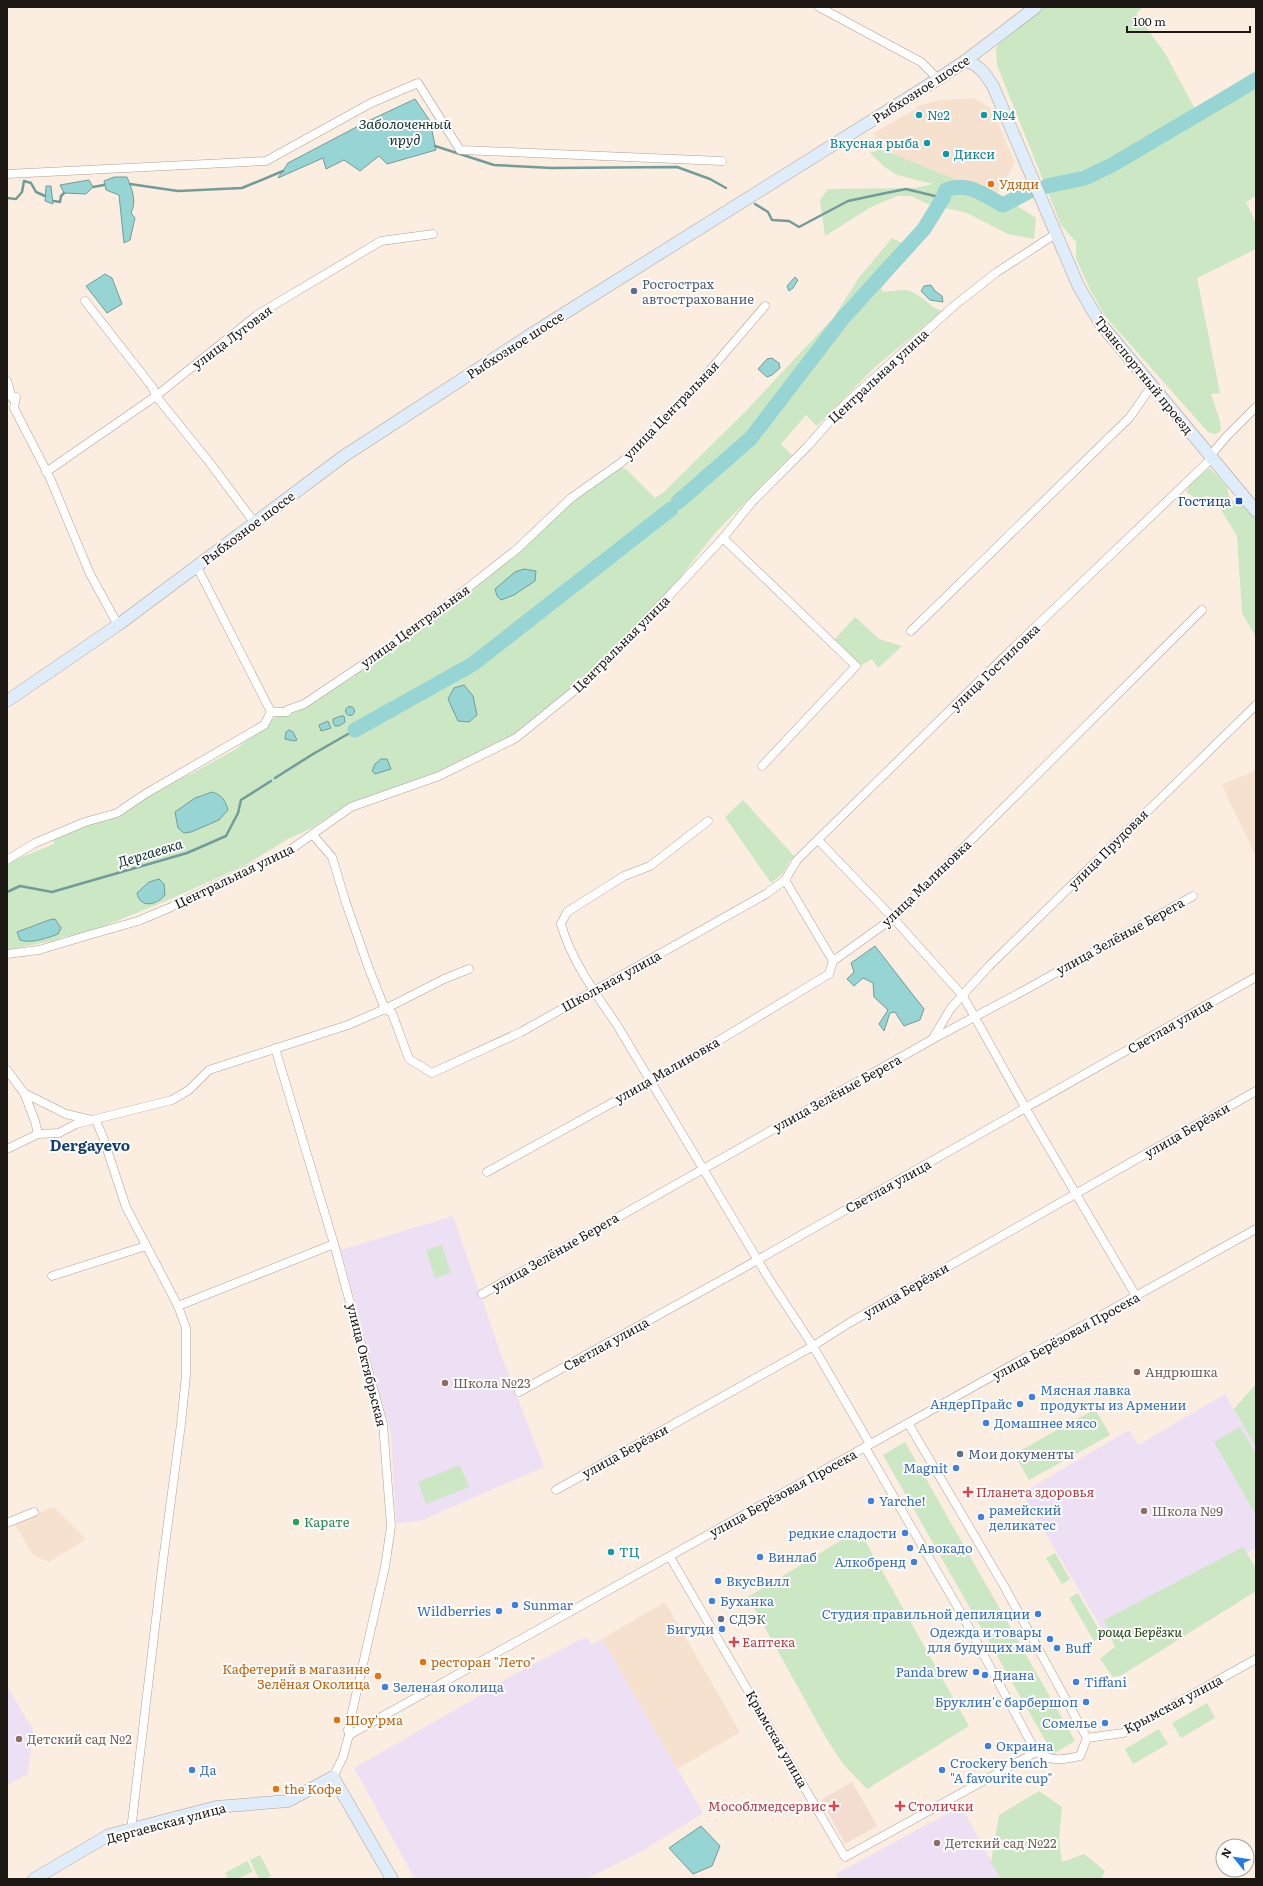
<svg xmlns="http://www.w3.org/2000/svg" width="1263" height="1886" viewBox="0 0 1263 1886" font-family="Literata,serif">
<rect width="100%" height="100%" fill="#fbeddf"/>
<g fill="#f5e1ce">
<path d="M974,98L992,109L1015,163L996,196L873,146L876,141L874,133L916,109L917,106L942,100Z"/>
<path d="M1256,770V857L1222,785Z"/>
<path d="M54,1507L86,1539L49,1562L33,1555L14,1523Z"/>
<path d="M665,1602L740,1732L677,1769L602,1639Z"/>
</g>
<g fill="#ede0f4">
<path d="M453,1216L502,1357L544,1467L422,1520L396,1524L391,1433L341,1250Z"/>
<path d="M1225,1394L1256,1447V1548L1106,1636L1022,1493L1129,1430L1138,1445Z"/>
<path d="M588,1638L592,1645L602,1639L703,1813L644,1850L586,1879H415L354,1768L495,1687L497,1684L581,1639Z"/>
<path d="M7,1686L33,1730L28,1774L7,1785Z"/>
<path d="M961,1806L1001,1879H838L836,1874Z"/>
</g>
<path fill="#f3ddd0" d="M852,1782L877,1826L845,1844L821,1800Z"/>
<g fill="#cce7c4" fill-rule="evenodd">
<path d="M1044,7H1143L1136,14L1165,53L1195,109L1256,70V196L1246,202L1256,223V249L1197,278L1220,393L1211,394L1220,421L1221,430L1216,434L1208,432L1105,316L1091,291L1076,259V242L1061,225L997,65L996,48L1001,41Z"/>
<path d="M881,149L1011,202L1036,218L1034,239L1008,234L967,213L928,204L911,196H897L871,207L825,236L820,200L828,189L915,188L933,184L897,175L885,167L870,153Z"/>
<path d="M892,238L913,249L881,289L884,292C891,291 898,290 904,290C920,291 928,308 943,311L875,367L817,426L806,415L781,444L792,455L715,533L660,603L621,643L561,697L512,738L469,761L343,807L312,828L288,839L244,866L168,900L102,927L78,935L63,937L57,940L7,950V863L54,844V839L76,829L113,818L165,784L191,774L236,749L278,715L293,713L328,691L354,677V673L398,647L501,567V565C539,530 577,497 619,467L626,469L655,498L665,491L745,412L834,317L858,279ZM212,792L218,794L228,810L219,820L206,825L175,812L201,795ZM48,920L47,939L25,942L28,927Z"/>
<path d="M1210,468L1227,487L1229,496L1238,507L1244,504L1256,518V637L1242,613L1237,536L1218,505L1208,496L1195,498L1186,492L1192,480Z"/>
<path d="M855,617L879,639L902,646L878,668L872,659L860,666L834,640Z"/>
<path d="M743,800L795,857L789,862L783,873L771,883L725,817Z"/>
<path d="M442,1245L451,1273L435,1278L426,1250Z"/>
<path d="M1256,1384V1447L1234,1409Z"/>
<path d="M1095,1409L1110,1435L1029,1480L1014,1454Z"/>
<path d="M1240,1427L1256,1454V1515L1214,1442Z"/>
<path d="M905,1442L1075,1741L1053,1754L883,1455Z"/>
<path d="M460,1465L469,1487L426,1504L418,1482Z"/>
<path d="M863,1537L969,1726L867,1789L843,1764L826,1738L748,1597L845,1538Z"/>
<path d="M1243,1547L1256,1569V1591L1122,1675L1113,1677L1100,1659L1115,1647L1104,1620Z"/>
<path d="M1055,1553L1070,1579L1062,1584L1046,1558Z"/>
<path d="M1078,1593L1103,1637L1094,1641L1069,1598Z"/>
<path d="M1207,1703L1215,1718L1181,1738L1172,1723Z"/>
<path d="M1159,1729L1168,1744L1133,1764L1125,1749Z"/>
<path d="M1039,1791L1062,1807L1059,1838L1062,1862L1084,1854L1105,1871L1101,1879H1001L991,1862L999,1815Z"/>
<path d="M260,1855L271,1876L265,1879H259L250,1860Z"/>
<path d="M247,1861L253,1871L238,1879H228L225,1873Z"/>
</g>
<g fill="#97d4d4" stroke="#729c9a">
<path d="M415,99L430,121L436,150L387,164L379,156L360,171L344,160L326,169L323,158L278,178L288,163L366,122Z"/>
<path d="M114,177H127C132,189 137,201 131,213L135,218L130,240L124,243L119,195L106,190L104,181Z"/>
<path d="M89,180L93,187L86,194L64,193L60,185Z"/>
<path d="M46,186H51L53,204L45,201Z"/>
<path d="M105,274L112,278L122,304L107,313L86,286Z"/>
<path d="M795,277L798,280L793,288L789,291L787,286Z"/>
<path d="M931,285L935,291L942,296L943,302L930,300L921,291L924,286Z"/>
<path d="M772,358L779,363L780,368L772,375L767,377L758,369L767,359Z"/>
<path d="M524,569L536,571L535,581L514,595L501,600L497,596L495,589L515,572Z"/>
<path d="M464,685L473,696L477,715L469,722L458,721L448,699L454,688Z"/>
<circle cx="350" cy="711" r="4.5"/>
<path d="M341,716H344L345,722L339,726H335L333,723V719Z"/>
<path d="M328,721L331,728L321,731L319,725Z"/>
<path d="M289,730L293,732L297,740L294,741L285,739L286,732Z"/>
<path d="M381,759H387L391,769L375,774L372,771L375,764Z"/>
<path d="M212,792C222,795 225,800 228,810L219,820L191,832L184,833L178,828L175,812L195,798Z"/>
<path d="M159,879L164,884L165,895C157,905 140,909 137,893L149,882Z"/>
<path d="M55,919L61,928L58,934C48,938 30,944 20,940L17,932L49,920Z"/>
<path d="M875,946L924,1009L920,1020L904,1026L895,1012L890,1013L884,1031L879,1024L888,1010L874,997L873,983L863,978L854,986L847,979L854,972L851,963Z"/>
<path d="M701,1826L720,1846L712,1866L693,1874L669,1848Z"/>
</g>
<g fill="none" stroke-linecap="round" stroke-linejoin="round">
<g stroke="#729c9a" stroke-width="2.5">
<path d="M435,146L494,165L552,168L677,167L710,179L726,188"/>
<path d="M130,184L178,191L242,188L283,171"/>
<path d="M93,187L104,185"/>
<path d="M7,198L16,199L22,192L24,181L31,183L36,192L45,196"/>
<path d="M54,201L60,202L61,196L64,193"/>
<path d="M755,204L768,212L772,220L789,221L799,227L848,201L881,194L906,189L943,198"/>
<path d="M275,778L313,754L355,730"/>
<path d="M7,892L20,886L52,892L187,853L226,836L238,813L241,800L271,781"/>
</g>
<g stroke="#97d4d4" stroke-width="15">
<path d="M1047,186L1085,178L1112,165L1256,80"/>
<path d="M678,502L751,438L843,318L924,229L943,198L946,190C968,181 984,195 1003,205L1030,191"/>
<path d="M355,730L473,664L671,509"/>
</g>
<g stroke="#aea194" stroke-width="9">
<g id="street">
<path d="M819,7L921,62L938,79"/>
<path d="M7,174L266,161L371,103L418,83L460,150L722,161"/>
<path d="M85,301L153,388L156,396L210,463L254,522"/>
<path d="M7,381L12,398L15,401"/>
<path d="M16,397L14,408L50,478L90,574L118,625"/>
<path d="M1210,456L1227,436L1256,407"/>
<path d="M46,472L156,396L257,315L381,241L433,234"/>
<path d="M723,538L856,666L762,766"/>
<path d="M197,567L271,712"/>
<path d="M911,631L1130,417L1153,384"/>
<path d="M708,821L650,866L624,876L567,912L561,924C571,960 596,994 617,1025L769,1279L813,1346L870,1444"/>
<path d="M313,835L332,857L346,903L369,969L385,1009L392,1013L409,1059L432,1073L521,1032L766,894L785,880L797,860L1007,654L1211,459"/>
<path d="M818,840L893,918L963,996L1026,1109L1136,1296"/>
<path d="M7,860L35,843L85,822L117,813L145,794L264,725L271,712H287V710L304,704L398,641L456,597L517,549L571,498L622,462L699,383L765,306"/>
<path d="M785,880L833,961"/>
<path d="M7,954L39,950L89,935L138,921L169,908L290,850L351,807L439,776L516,738L591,677L669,596L723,538L752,502L807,447L844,405L955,305L997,272L1057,233"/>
<path d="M933,1038L951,1008L989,966L1256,705"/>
<path d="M275,1048L334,1244L383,1424L391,1526L385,1567L348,1730L349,1735"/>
<path d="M7,1070L24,1093L66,1114L96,1121L103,1137L126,1207L178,1306L186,1328V1375L181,1424L162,1568L131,1830"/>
<path d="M24,1093L35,1121L38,1134"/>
<path d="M7,1149L38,1134L59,1133L76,1124L172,1100L189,1090L209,1070L348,1025L385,1009L444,979L469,969"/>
<path d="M487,1172L650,1082L829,974L833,961L893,918L1202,610"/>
<path d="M52,1276L146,1246"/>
<path d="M482,1294L933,1039L1025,990L1193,896"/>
<path d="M178,1306L334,1244"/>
<path d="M519,1392L738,1271L1256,977"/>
<path d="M908,1423L1004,1586L1087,1738"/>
<path d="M865,1447L961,1613L1036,1752C1053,1762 1062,1760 1080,1756L1087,1738"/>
<path d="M556,1490L813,1346L849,1323L1256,1091"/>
<path d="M7,1523L34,1512"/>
<path d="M670,1557L845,1857L1036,1752"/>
<path d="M1087,1738L1123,1733L1256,1659"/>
<path d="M333,1777L343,1757L349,1735L1256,1229"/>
</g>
</g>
<g stroke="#aea194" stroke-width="13">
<g id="secondary">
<path d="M965,61C979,64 986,75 993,86L1078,285L1090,306L1101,324L1256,511"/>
<path d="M7,701L118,625L344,456L533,333L938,79L965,61L1036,7"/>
<path d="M34,1879L109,1835L216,1807L288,1801L333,1777L392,1879"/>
</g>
</g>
<use href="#street" stroke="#fff" stroke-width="8"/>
<use href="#secondary" stroke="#dfedfb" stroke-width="12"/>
</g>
<g fill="#0f9aa8" stroke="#fff" stroke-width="1.5">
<circle cx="919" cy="115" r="4"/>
<circle cx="984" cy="115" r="4"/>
<circle cx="927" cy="143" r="4"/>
<circle cx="946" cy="154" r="4"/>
<circle cx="611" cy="1552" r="4"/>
</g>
<g fill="#e8710a" stroke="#fff" stroke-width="1.5">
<circle cx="991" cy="184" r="4"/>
<circle cx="423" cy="1662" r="4"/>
<circle cx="378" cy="1676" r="4"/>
<circle cx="337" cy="1720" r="4"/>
<circle cx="276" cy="1789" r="4"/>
</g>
<g fill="#5c6f8a" stroke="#fff" stroke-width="1.5">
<circle cx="634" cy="291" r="4"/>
<circle cx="960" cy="1454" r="4"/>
<circle cx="721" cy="1619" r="4"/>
</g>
<rect fill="#1a4fb4" stroke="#fff" stroke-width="1.5" x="1235" y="497" width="8" height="8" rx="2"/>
<g fill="#8d6e63" stroke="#fff" stroke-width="1.5">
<circle cx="1137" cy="1372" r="4"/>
<circle cx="445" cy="1383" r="4"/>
<circle cx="1144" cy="1511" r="4"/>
<circle cx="19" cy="1739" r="4"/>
<circle cx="937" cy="1843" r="4"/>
</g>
<g fill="#3f7fe0" stroke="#fff" stroke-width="1.5">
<circle cx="1032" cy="1397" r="4"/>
<circle cx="1020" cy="1404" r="4"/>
<circle cx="986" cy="1423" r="4"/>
<circle cx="956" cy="1468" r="4"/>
<circle cx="871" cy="1501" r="4"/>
<circle cx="981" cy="1517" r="4"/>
<circle cx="905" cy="1533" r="4"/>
<circle cx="910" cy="1548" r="4"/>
<circle cx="760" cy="1557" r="4"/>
<circle cx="914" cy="1562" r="4"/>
<circle cx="718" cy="1581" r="4"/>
<circle cx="712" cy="1601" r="4"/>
<circle cx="515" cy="1605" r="4"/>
<circle cx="499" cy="1611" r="4"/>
<circle cx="1038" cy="1614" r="4"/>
<circle cx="722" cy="1629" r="4"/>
<circle cx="1050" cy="1639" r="4"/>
<circle cx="1057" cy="1648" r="4"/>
<circle cx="976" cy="1672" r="4"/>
<circle cx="985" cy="1675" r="4"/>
<circle cx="1076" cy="1682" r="4"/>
<circle cx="385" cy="1687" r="4"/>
<circle cx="1086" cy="1702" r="4"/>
<circle cx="1105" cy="1723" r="4"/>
<circle cx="988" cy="1746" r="4"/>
<circle cx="192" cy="1770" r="4"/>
<circle cx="942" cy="1770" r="4"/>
</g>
<g fill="#e0444e" stroke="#fff" stroke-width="1.5">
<path d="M966 1486h4v4h4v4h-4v4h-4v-4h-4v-4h4z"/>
<path d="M732 1636h4v4h4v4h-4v4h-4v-4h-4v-4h4z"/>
<path d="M832 1800h4v4h4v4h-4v4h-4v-4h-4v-4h4z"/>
<path d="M898 1800h4v4h4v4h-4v4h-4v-4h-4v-4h4z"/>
</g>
<circle fill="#2e9e5b" stroke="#fff" stroke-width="1.5" cx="296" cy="1522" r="4"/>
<g text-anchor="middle" stroke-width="4" stroke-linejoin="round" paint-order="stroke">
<g font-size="13" fill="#1d1814" stroke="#fff">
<text transform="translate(921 89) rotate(-33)" y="5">Рыбхозное шоссе</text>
<text transform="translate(232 337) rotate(-37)" y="5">улица Луговая</text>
<text transform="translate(515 345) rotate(-33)" y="5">Рыбхозное шоссе</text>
<text transform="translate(1144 375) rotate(51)" y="5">Транспортный проезд</text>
<text transform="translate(878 376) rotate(-43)" y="5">Центральная улица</text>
<text transform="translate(671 410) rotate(-46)" y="5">улица Центральная</text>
<text transform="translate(248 528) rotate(-37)" y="5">Рыбхозное шоссе</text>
<text transform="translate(415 626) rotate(-36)" y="5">улица Центральная</text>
<text transform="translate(621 644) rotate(-45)" y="5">Центральная улица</text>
<text transform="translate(995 667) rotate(-44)" y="5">улица Гостиловка</text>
<text transform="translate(1108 849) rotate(-45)" y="5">улица Прудовая</text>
<text transform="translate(234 876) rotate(-26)" y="5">Центральная улица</text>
<text transform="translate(926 883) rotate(-44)" y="5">улица Малиновка</text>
<text transform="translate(1120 936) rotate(-29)" y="5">улица Зелёные Берега</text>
<text transform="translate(611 981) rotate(-29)" y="5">Школьная улица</text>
<text transform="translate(1170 1026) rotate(-30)" y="5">Светлая улица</text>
<text transform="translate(667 1070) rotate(-30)" y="5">улица Малиновка</text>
<text transform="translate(837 1093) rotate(-29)" y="5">улица Зелёные Берега</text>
<text transform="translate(1187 1130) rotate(-30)" y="5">улица Берёзки</text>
<text transform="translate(888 1186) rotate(-29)" y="5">Светлая улица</text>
<text transform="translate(555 1252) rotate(-30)" y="5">улица Зелёные Берега</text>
<text transform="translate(906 1290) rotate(-30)" y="5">улица Берёзки</text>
<text transform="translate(1066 1336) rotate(-29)" y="5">улица Берёзовая Просека</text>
<text transform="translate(606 1344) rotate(-29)" y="5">Светлая улица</text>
<text transform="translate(367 1365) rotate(76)" y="5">улица Октябрьская</text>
<text transform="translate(625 1451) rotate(-29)" y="5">улица Берёзки</text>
<text transform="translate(783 1493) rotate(-29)" y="5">улица Берёзовая Просека</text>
<text transform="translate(1173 1704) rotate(-28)" y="5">Крымская улица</text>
<text transform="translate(777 1739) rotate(60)" y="5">Крымская улица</text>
<text transform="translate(166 1823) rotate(-15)" y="5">Дергаевская улица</text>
</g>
<g font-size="13" fill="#0d838f" stroke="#fff" text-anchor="start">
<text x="927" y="120">№2</text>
<text x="992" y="120">№4</text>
<text x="919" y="148" text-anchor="end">Вкусная рыба</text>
<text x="954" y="159">Дикси</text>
<text x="619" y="1557">ТЦ</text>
</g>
<g font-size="13" fill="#c56008" stroke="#fff" text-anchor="start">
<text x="999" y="189">Удяди</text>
<text x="431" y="1667">ресторан "Лето"</text>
<text x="370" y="1674" text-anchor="end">Кафетерий в магазине<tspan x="370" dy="15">Зелёная Околица</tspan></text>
<text x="345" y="1725">Шоу'рма</text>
<text x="284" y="1794">the Кофе</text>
</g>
<g font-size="13" fill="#4e5e75" stroke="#fff" text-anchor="start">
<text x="642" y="289">Росгострах<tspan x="642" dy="15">автострахование</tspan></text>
<text x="968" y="1459">Мои документы</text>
<text x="729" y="1624">СДЭК</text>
</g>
<g font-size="13" fill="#164399" stroke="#fff" text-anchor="end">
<text x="1231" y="506">Гостица</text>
</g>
<g font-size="13" fill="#785e54" stroke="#fff" text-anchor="start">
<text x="1145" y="1377">Андрюшка</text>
<text x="453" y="1388">Школа №23</text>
<text x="1152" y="1516">Школа №9</text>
<text x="27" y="1744">Детский сад №2</text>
<text x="945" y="1848">Детский сад №22</text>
</g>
<g font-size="13" fill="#366cbe" stroke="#fff" text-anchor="start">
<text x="1040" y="1395">Мясная лавка<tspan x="1040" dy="15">продукты из Армении</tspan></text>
<text x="1012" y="1409" text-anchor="end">АндерПрайс</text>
<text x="994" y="1428">Домашнее мясо</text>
<text x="948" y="1473" text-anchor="end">Magnit</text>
<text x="879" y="1506">Yarche!</text>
<text x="989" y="1515">рамейский<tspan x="989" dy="15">деликатес</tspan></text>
<text x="897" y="1538" text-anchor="end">редкие сладости</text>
<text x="918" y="1553">Авокадо</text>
<text x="768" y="1562">Винлаб</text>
<text x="906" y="1567" text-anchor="end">Алкобренд</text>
<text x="726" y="1586">ВкусВилл</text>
<text x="720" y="1606">Буханка</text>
<text x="523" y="1610">Sunmar</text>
<text x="491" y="1616" text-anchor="end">Wildberries</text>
<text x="1030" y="1619" text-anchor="end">Студия правильной депиляции</text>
<text x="714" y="1634" text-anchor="end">Бигуди</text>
<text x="1042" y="1637" text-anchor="end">Одежда и товары<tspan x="1042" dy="15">для будущих мам</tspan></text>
<text x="1065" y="1653">Buff</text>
<text x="968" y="1677" text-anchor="end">Panda brew</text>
<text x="993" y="1680">Диана</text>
<text x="1084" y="1687">Tiffani</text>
<text x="393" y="1692">Зеленая околица</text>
<text x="1078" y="1707" text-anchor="end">Бруклин'с барбершоп</text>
<text x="1097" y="1728" text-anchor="end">Сомелье</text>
<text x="996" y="1751">Окраина</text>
<text x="950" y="1768">Crockery bench<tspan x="950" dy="15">"A favourite cup"</tspan></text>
<text x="200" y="1775">Да</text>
</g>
<g font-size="13" fill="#be3a42" stroke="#fff" text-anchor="start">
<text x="976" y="1497">Планета здоровья</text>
<text x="742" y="1647">Еаптека</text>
<text x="826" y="1811" text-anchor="end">Мособлмедсервис</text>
<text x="908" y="1811">Столички</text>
</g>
<g font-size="13" fill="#27864d" stroke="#fff" text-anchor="start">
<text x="304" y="1527">Карате</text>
</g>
<g font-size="13" font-style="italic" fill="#1b420d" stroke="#fff">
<text x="1140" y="1637">роща Берёзки</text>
</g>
<g font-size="14" font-style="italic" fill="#123131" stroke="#fff">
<text x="405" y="129">Заболоченный<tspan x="405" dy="16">пруд</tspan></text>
<text transform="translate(150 853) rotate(-17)" y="5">Дергаевка</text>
</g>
<g font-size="15" font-weight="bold" fill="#163f72" stroke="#fff">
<text x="90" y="1151">Dergayevo</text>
</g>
</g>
<rect width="1263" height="1886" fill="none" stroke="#1d1814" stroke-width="16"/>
<g transform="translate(1235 1858) rotate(300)"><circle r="19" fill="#ffffff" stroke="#a5a3a1"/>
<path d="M0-3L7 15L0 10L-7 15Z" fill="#247be5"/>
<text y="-6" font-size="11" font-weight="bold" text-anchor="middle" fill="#1d1814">N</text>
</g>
<path d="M1127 26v6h123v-6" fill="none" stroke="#1d1814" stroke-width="2"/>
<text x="1133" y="26" font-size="12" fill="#1d1814" stroke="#ffffff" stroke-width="3" paint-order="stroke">100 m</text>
</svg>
